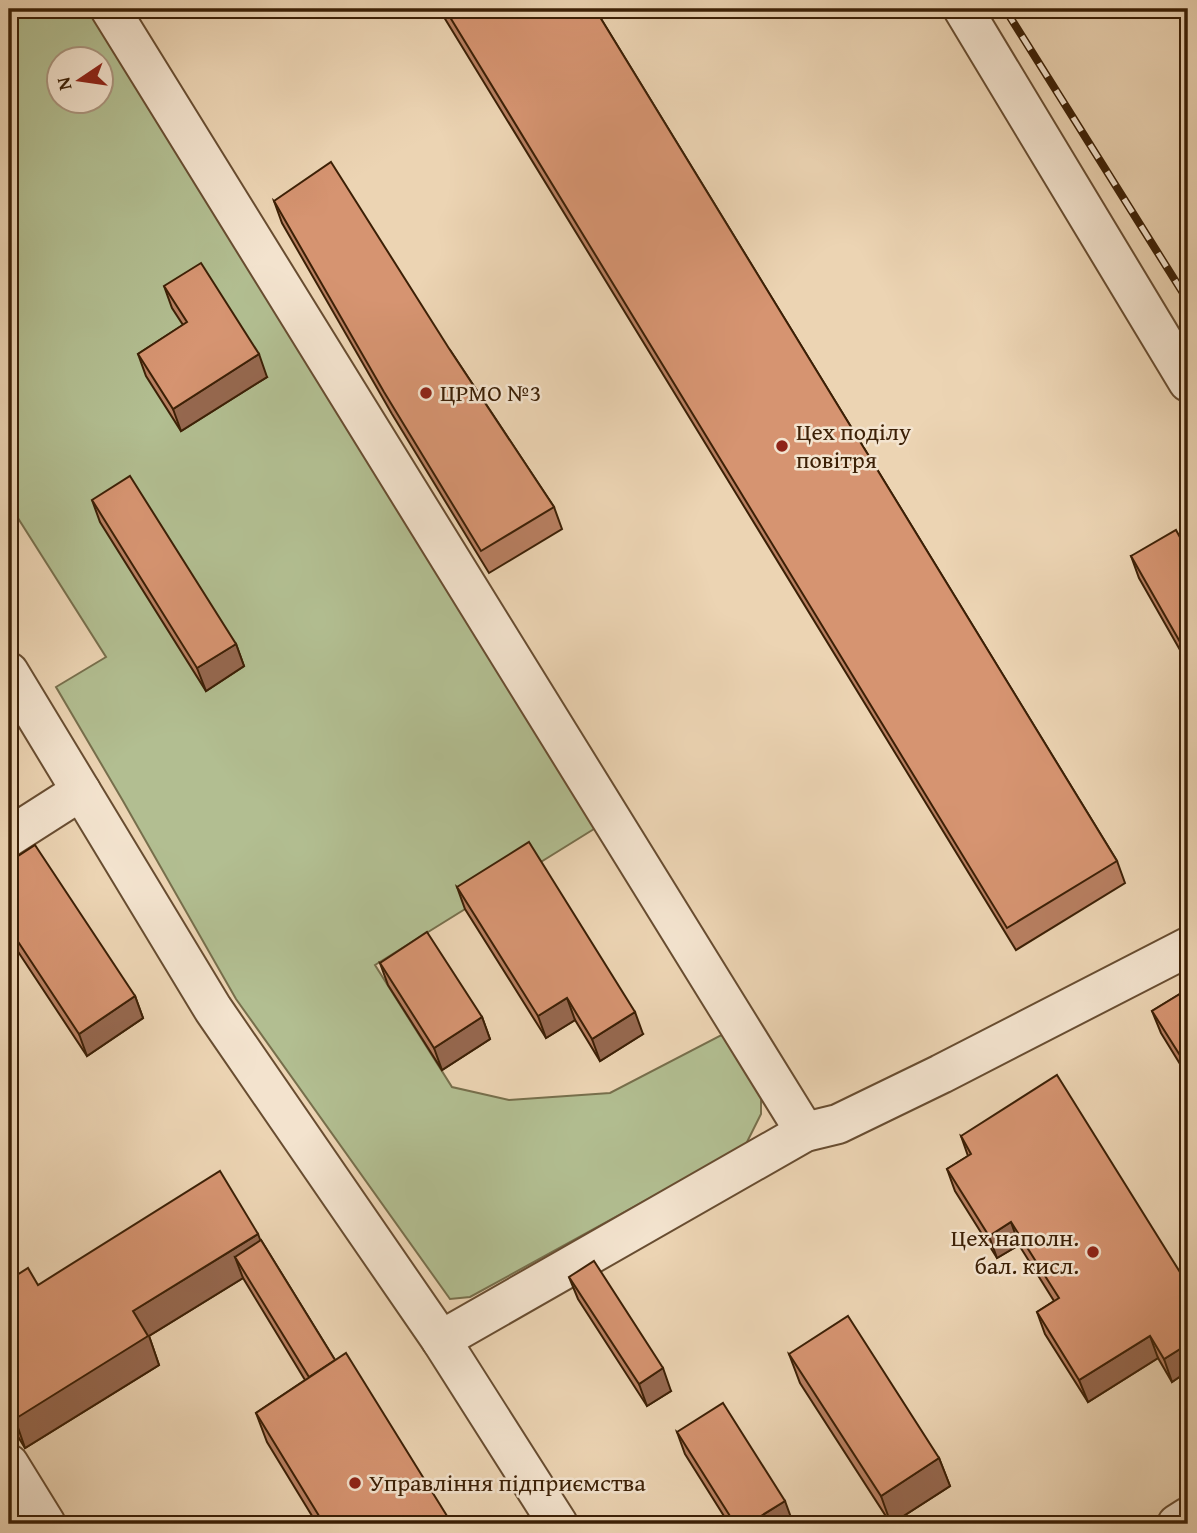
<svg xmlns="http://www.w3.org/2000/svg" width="1197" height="1533" viewBox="0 0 1197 1533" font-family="'Gentium Book Plus',serif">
<rect width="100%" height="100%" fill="#ecd4b3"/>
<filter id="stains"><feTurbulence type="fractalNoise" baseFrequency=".00286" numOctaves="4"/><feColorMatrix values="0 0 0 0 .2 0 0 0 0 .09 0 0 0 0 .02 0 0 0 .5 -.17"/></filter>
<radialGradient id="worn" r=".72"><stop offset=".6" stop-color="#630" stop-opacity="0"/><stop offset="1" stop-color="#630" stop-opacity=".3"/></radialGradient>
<path fill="#b2be91" stroke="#776f4c" stroke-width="2" fill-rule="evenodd" d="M9,9H94L602,824L375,965L452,1087L509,1100L610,1093L731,1030L761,1086V1114L745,1146L470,1297L450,1299L236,999L123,801L56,687L106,657L9,504ZM60,60H102V102H60Z"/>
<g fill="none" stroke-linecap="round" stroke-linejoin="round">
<g stroke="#684d31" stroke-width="42">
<g id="minor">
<path d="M110,9L805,1132"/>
<path d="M963,9L1188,382"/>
<path d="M9,672L213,1009L441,1340L558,1524"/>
<path d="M9,837L81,791"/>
<path d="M441,1340L805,1132L838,1124L941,1074L1188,947"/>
<path d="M9,1464L46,1524"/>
<path d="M1177,1524L1188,1517"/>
</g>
</g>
<use href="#minor" stroke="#f3e3ce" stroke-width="38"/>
<g stroke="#3c2006" stroke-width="8">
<path id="rail" d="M1005,9L1188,301"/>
</g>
<use href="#rail" stroke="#f3e3ce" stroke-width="5" stroke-dasharray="16" stroke-linecap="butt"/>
</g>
<g fill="#b87f61" stroke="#3c2006" stroke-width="2">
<path d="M439,9H595L1117,861L1125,883L1016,950Z"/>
<path d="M274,201L450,350L554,507L562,529L489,573L392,414L282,223Z"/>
<path d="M164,286L267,377L181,431L146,376L138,354L183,325L172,308Z"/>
<path d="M92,500L236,644L244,666L206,691L100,522Z"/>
<path d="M1188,552V664L1139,578L1131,556Z"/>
<path d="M9,862L135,996L143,1018L87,1056L9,938Z"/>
<path d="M457,887L643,1034L600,1061L575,1020L546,1038L465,909Z"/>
<path d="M380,963L482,1017L490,1039L442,1070L388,985Z"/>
<path d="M1188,989V1077L1161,1033L1152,1011Z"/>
<path d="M961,1136L1188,1285V1371L1172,1382L1158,1358L1088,1402L1045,1334L1037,1312L1054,1301L1019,1245L997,1258L955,1191L947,1169L968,1156Z"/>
<path d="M261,1240L335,1360L452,1524H317L267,1442L256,1413L305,1380L243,1278L149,1336L159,1365L25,1448L9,1422V1280L38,1285Z"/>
<path d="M569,1277L671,1391L647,1406L578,1299Z"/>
<path d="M789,1354L939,1458L950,1486L891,1524L800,1383Z"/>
<path d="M677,1432L793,1523L729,1524L685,1454Z"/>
</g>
<g fill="#96684f" stroke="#3c2006" stroke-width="2">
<path d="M259,354L267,377L181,431L173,409Z"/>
<path d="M236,644L244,666L206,691L197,668Z"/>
<path d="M135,996L143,1018L87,1056L79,1034Z"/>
<path d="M567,998L575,1020L546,1038L538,1016Z"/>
<path d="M635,1012L643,1034L600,1061L592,1039Z"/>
<path d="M482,1017L490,1039L442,1070L434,1048Z"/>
<path d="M1011,1222L1019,1245L997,1258L989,1236Z"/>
<path d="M258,1234L269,1262L235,1257L243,1278L149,1336L159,1365L25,1448L15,1419L133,1311Z"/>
<path d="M1150,1336L1158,1358L1088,1402L1079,1380Z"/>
<path d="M1188,1344V1371L1172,1382L1164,1359Z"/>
<path d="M663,1368L671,1391L647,1406L639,1384Z"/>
<path d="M939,1458L950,1486L891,1524L881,1496Z"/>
<path d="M785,1501L793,1523L792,1524H748Z"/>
</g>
<g fill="#d69471" stroke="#3c2006" stroke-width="2">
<path d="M445,9H595L1117,861L1007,928Z"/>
<path d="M331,162L450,350L554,507L481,551L384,392L274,201Z"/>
<path d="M201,263L259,354L173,409L138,354L187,322L164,286Z"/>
<path d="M130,476L236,644L197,668L92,500Z"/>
<path d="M1176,530L1188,552V656L1131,556Z"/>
<path d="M529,842L635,1012L592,1039L567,998L538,1016L457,887Z"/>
<path d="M35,845L135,996L79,1034L9,928V862Z"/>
<path d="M427,932L482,1017L434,1048L380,963Z"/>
<path d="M1188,989V1068L1152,1011Z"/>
<path d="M1057,1075L1188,1285V1344L1164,1359L1150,1336L1079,1380L1037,1312L1059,1298L1011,1222L989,1236L947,1169L971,1154L961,1136Z"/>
<path d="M220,1171L258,1234L133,1311L148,1336L15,1419L9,1410V1280L28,1268L38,1285Z"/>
<path d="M261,1240L335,1360L309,1377L235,1257Z"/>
<path d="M594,1261L663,1368L639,1384L569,1277Z"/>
<path d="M848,1316L939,1458L881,1496L789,1354Z"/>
<path d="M346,1353L452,1524H324L256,1413Z"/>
<path d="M723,1403L785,1501L748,1524H735L677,1432Z"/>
</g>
<g fill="#8f2418" stroke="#f3e3ce" stroke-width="2.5">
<circle cx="426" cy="393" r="7"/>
<circle cx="782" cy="446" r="7"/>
<circle cx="1093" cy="1252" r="7"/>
<circle cx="355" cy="1483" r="7"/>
</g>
<g text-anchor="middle" stroke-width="5" stroke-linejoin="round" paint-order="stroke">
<g font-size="24" fill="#3c2006" stroke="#f3e3ce" text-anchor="start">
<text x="440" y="401">ЦРМО №3</text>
<text x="796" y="440">Цех поділу<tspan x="796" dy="28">повітря</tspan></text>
<text x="1079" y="1246" text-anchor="end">Цех наполн.<tspan x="1079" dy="28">бал. кисл.</tspan></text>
<text x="369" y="1491">Управління підприємства</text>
</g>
</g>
<rect width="1197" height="1533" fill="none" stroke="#ecd4b3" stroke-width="35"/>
<rect x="10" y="10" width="1176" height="1512" fill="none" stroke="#3c2006" stroke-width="3.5"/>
<rect x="18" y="18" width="1162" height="1498" fill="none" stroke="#3c2006" stroke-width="2"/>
<g transform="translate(80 80) rotate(257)"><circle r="33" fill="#f3e3ce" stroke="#aa957e" stroke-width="2"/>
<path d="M0-5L12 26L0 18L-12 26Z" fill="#8f2418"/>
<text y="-10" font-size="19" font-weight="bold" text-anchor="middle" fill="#3c2006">N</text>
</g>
<rect width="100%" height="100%" filter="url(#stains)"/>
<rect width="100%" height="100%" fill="url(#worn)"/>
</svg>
